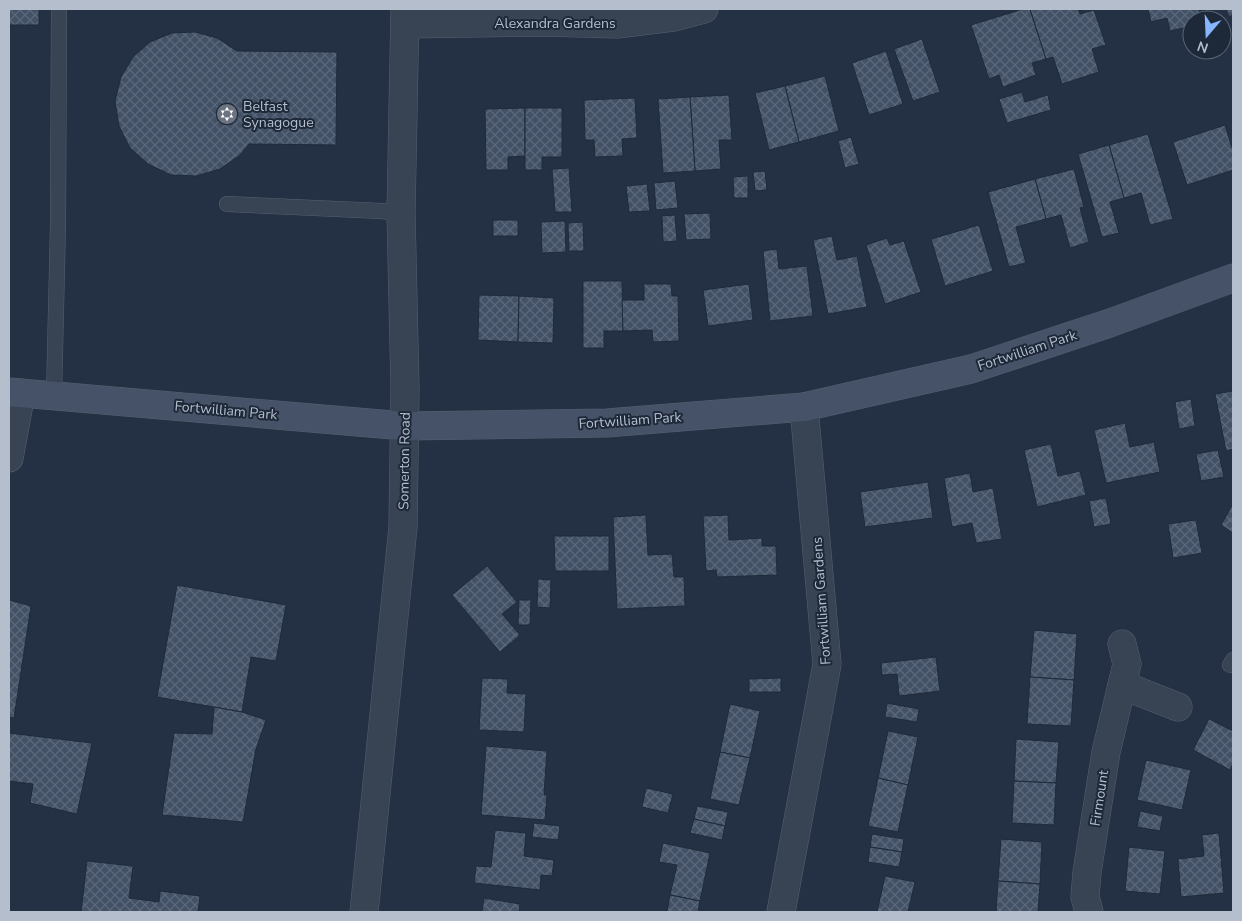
<svg xmlns="http://www.w3.org/2000/svg" width="1242" height="921" viewBox="0 0 1242 921" font-family="'Nunito Sans',sans-serif">
<defs>
<pattern id="building-cross-hatch" width="8" height="8" patternUnits="userSpaceOnUse" patternTransform="scale(1.25)"><rect width="8" height="8" fill="#425166"/><path d="M0 0l8 8M0 8l8-8" fill="none" stroke="#5b687b"/></pattern>
</defs>
<rect width="100%" height="100%" fill="#243144"/>
<g fill="url(#building-cross-hatch)" stroke="#1f2a3a">
<rect x="9" y="9" width="30" height="16"/>
<path d="M1023,9H1030L1046,59L1032,63L1036,75L1003,87L999,75L989,79L971,25Z"/>
<path d="M1030,9H1078L1080,14L1094,10L1106,45L1092,49L1099,72L1062,84L1053,57L1046,59Z"/>
<path d="M1148,9H1203L1199,10L1202,20H1192V26L1170,31L1167,18L1151,22Z"/>
<path d="M1226,9H1233V15L1229,17Z"/>
<path d="M195,32L217,38L237,51L337,52L336,145L249,144L240,155L220,169L196,176L171,175L148,164L130,148L119,126L115,101L121,77L133,57L150,42L172,33Z"/>
<path d="M922,39L940,92L913,101L894,49Z"/>
<path d="M886,51L903,104L869,115L852,63Z"/>
<path d="M825,76L839,131L799,142L785,86Z"/>
<path d="M785,86L799,142L769,150L755,93Z"/>
<path d="M1022,92L1025,102L1048,95L1051,110L1007,123L999,99Z"/>
<path d="M729,95L732,140H719L721,169L695,171L690,97Z"/>
<path d="M690,97L695,171L663,173L658,99Z"/>
<path d="M635,98L637,138L622,139L623,156L595,157L594,140H585L584,100Z"/>
<path d="M525,108V156L508,157V170H486L485,109Z"/>
<path d="M525,108H562V157H542V170H525Z"/>
<path d="M1225,125L1233,151V170L1187,185L1173,142Z"/>
<path d="M1148,134L1173,219L1150,225L1141,193L1124,198L1109,145Z"/>
<path d="M851,137L859,164L845,168L838,141Z"/>
<path d="M1109,145L1124,198L1110,202L1119,233L1102,237L1078,154Z"/>
<path d="M569,168L572,212H555L552,169Z"/>
<path d="M1074,169L1084,207L1080,208L1089,242L1070,248L1061,215L1046,219L1035,179Z"/>
<path d="M765,171L767,190L755,191L753,172Z"/>
<path d="M748,176V198H734L733,177Z"/>
<path d="M1035,179L1046,219L1016,227L1026,263L1009,267L988,192Z"/>
<path d="M675,181L678,208L656,210L654,183Z"/>
<path d="M647,184L650,211L629,212L626,186Z"/>
<path d="M710,213L711,239L686,240L684,214Z"/>
<path d="M675,215L677,241L663,242L662,216Z"/>
<rect x="493" y="220" width="25" height="16"/>
<path d="M565,221L566,252L542,253L541,222Z"/>
<path d="M583,222L584,251H569L568,223Z"/>
<path d="M979,225L993,271L945,286L931,239Z"/>
<path d="M832,236L837,260L857,256L867,307L828,314L813,240Z"/>
<path d="M887,238L890,245L904,241L921,292L885,304L866,245Z"/>
<path d="M777,249L779,269L807,266L813,316L770,321L763,251Z"/>
<path d="M583,281H622L623,331H604V348H583Z"/>
<path d="M644,284H671L672,296H678L679,341L653,342L652,330L623,331L622,300H644Z"/>
<path d="M749,284L753,320L708,326L703,290Z"/>
<path d="M479,295L519,296L518,342L478,340Z"/>
<path d="M519,296L554,298L553,343L518,342Z"/>
<path d="M1233,391V449L1226,451L1215,394Z"/>
<path d="M1191,399L1195,426L1179,429L1175,402Z"/>
<path d="M1125,423L1130,447L1154,442L1160,472L1106,483L1094,430Z"/>
<path d="M1051,444L1058,476L1080,471L1086,495L1037,507L1024,450Z"/>
<path d="M1218,450L1224,477L1201,481L1196,454Z"/>
<path d="M970,473L973,492L993,488L1002,539L976,543L972,523L952,527L944,478Z"/>
<path d="M928,482L933,518L865,527L860,492Z"/>
<path d="M1106,498L1111,524L1094,527L1089,501Z"/>
<path d="M1233,504V533L1221,525Z"/>
<path d="M646,515L648,555L672,554L674,577H684L685,606L617,609L613,517Z"/>
<path d="M728,515L729,540L762,538V546H776L777,575L717,577L716,570L706,571L703,516Z"/>
<path d="M1196,520L1202,553L1173,558L1168,524Z"/>
<path d="M554,536H609V571H555Z"/>
<path d="M487,566L517,602L502,614L520,635L500,652L452,595Z"/>
<path d="M538,579L551,580L550,608L537,607Z"/>
<path d="M177,585L286,605L276,661L251,657L242,712L157,697Z"/>
<path d="M9,600L31,606L14,718L9,717Z"/>
<path d="M519,600H531L530,625H518Z"/>
<path d="M1034,630L1077,634L1074,680L1030,677Z"/>
<path d="M936,657L940,691L899,696L897,674L882,675L881,663Z"/>
<path d="M1030,677L1074,680L1071,726L1027,724Z"/>
<path d="M482,678L508,679L507,693L526,694L524,732L479,730Z"/>
<path d="M781,678V692H749V679Z"/>
<path d="M887,703L919,709L917,722L885,717Z"/>
<path d="M730,704L760,711L750,758L720,752Z"/>
<path d="M214,707L242,712L266,720L256,749L243,822L162,815L174,733L212,734Z"/>
<path d="M1209,719L1233,731V764L1230,770L1193,750Z"/>
<path d="M888,731L918,737L908,785L878,778Z"/>
<path d="M9,733L92,743L77,814L30,803L33,784L9,781Z"/>
<path d="M1016,739L1059,742L1056,783L1014,781Z"/>
<path d="M486,746L547,751L544,795H547L545,820L481,815Z"/>
<path d="M720,752L750,758L739,805L710,799Z"/>
<path d="M1146,760L1191,770L1182,810L1137,800Z"/>
<path d="M878,778L908,785L898,832L868,826Z"/>
<path d="M1014,781L1056,783L1054,825L1012,823Z"/>
<path d="M646,788L673,794L668,813L642,807Z"/>
<path d="M697,806L728,812L725,826L694,819Z"/>
<path d="M1140,811L1163,816L1160,831L1137,827Z"/>
<path d="M694,819L725,826L722,840L690,833Z"/>
<path d="M534,823L560,826L558,840L532,837Z"/>
<path d="M495,830L526,833L524,856L554,860L552,876L541,875L540,890L474,883L476,866L491,867Z"/>
<path d="M1219,833L1224,893L1181,897L1178,859L1204,856L1202,835Z"/>
<path d="M872,834L904,839L902,852L870,847Z"/>
<path d="M1001,839L1042,842L1040,884L998,881Z"/>
<path d="M663,843L710,853L700,901L670,895L677,865L659,862Z"/>
<path d="M870,847L902,852L899,867L868,862Z"/>
<path d="M1129,847L1165,851L1160,894L1125,891Z"/>
<path d="M87,861L133,866L129,898L159,902L160,891L200,896L198,912H81Z"/>
<path d="M885,876L915,882L908,912H877Z"/>
<path d="M998,881L1040,884L1038,912H996Z"/>
<path d="M670,895L700,901L698,912H667Z"/>
<path d="M484,898L520,904L519,912H482Z"/>
</g>
<g fill="none" stroke-linecap="round" stroke-linejoin="round">
<g stroke="#566170" stroke-width="16">
<g id="lane">
<path d="M227,204L381,211L401,213"/>
<path d="M54,396L58,224L59,9"/>
<path d="M1230,665L1233,660"/>
</g>
</g>
<g stroke="#566170" stroke-width="29">
<g id="street">
<path d="M405,24L543,22L617,24L674,17L704,9"/>
<path d="M9,458L21,393"/>
<path d="M1122,685L1178,707"/>
<path d="M364,912L403,527L405,388L401,213L405,9"/>
<path d="M781,912L827,664L804,407"/>
<path d="M1089,912L1085,897L1087,872L1106,752L1127,664L1122,644"/>
</g>
</g>
<g stroke="#566170" stroke-width="29">
<path id="secondary" d="M9,392L404,426L607,423L804,407L971,369L1110,323L1233,278"/>
</g>
<use href="#lane" stroke="#384353" stroke-width="15"/>
<use href="#street" stroke="#384353" stroke-width="28"/>
<use href="#secondary" stroke="#465267" stroke-width="28"/>
</g>
<defs>
<g id="synagogue-disc" transform="scale(1.125)"><circle r="9.5" fill="#6b7280" stroke="#1d2838"/><path d="M0-6.5L5.6 3.2H-5.6ZM0 6.5L5.6-3.2H-5.6Z" fill="#fff"/></g>
</defs>
<g fill-rule="evenodd">
<use href="#synagogue-disc" x="227" y="114"/>
</g>
<g text-anchor="middle" stroke-width="4" stroke-linejoin="round" paint-order="stroke">
<g font-size="14" fill="#b5becd" stroke="#1d2838">
<text x="555" y="28">Alexandra Gardens</text>
<text transform="translate(1027 350) rotate(-18)" y="5">Fortwilliam Park</text>
<text transform="translate(226 410) rotate(5)" y="5">Fortwilliam Park</text>
<text transform="translate(630 420) rotate(-4)" y="5">Fortwilliam Park</text>
<text transform="translate(404 461) rotate(-89)" y="5">Somerton Road</text>
<text transform="translate(821 601) rotate(-94)" y="5">Fortwilliam Gardens</text>
<text transform="translate(1099 798) rotate(-81)" y="5">Firmount</text>
</g>
<g font-size="14" fill="#b5becd" stroke="#1d2838" text-anchor="start">
<text x="243" y="111">Belfast<tspan x="243" dy="16">Synagogue</tspan></text>
</g>
</g>
<rect width="1242" height="921" fill="none" stroke="#b5becd" stroke-width="20"/>
<g transform="translate(1207 35) rotate(199)"><circle r="24" fill="#1d2838" stroke="#5a6474"/>
<path d="M0-4L9 19L0 12L-9 19Z" fill="#88b5ff"/>
<text y="-8" font-size="14" font-weight="bold" text-anchor="middle" fill="#b5becd">N</text>
</g>
</svg>
